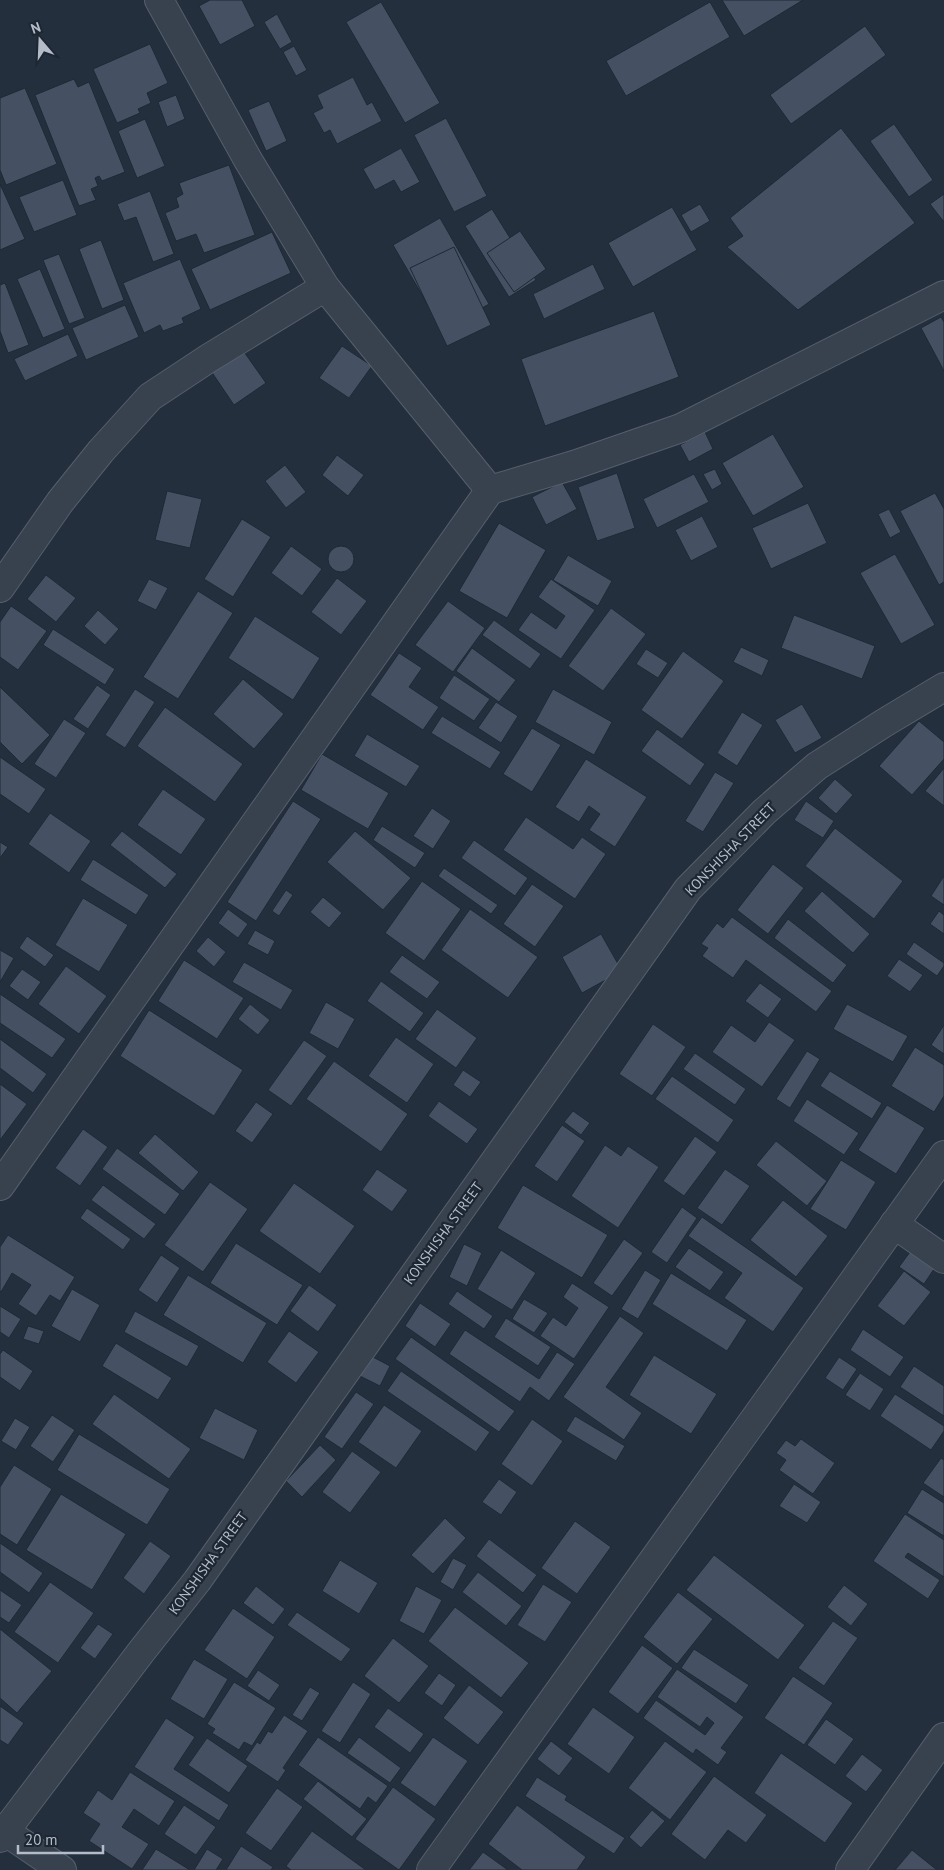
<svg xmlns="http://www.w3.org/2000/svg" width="944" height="1870" viewBox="0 0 944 1870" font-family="'PT Sans',sans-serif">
<rect width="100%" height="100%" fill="#242f3e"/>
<g fill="#455162" stroke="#1f2835">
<path d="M210,0H242L255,26L220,45L199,6Z"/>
<path d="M722,0H803L744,36Z"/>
<path d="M381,2L440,103L405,123L346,22Z"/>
<path d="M710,2L730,37L626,96L606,61Z"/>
<path d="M277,14L292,42L280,49L264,22Z"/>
<path d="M865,26L886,55L791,124L770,95Z"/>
<path d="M150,44L168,83L147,93L151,103L138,109L140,113L117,123L93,69Z"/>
<path d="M294,46L307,70L296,76L283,52Z"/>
<path d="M353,77L367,105L372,102L382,121L337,144L330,130L324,133L313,113L323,108L317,95Z"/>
<path d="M74,79L78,87L89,82L125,172L102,181L99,176L95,178L98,186L91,189L96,200L79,206L35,95Z"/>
<path d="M25,88L57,164L6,185L0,170V98Z"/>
<path d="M176,95L185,119L167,127L158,102Z"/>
<path d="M269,101L287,141L266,151L248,110Z"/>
<path d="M446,118L487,196L454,212L414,135Z"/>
<path d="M145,119L165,166L137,178L118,131Z"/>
<path d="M894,124L933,180L909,197L870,141Z"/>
<path d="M841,128L915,223L798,310L727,247L743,236L730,218Z"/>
<path d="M401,148L420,182L401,192L394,180L375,190L363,169Z"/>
<path d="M229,165L255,235L204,253L196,234L176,241L165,213L179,207L176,198L183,194L179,183Z"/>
<path d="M63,180L77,215L34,232L19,197Z"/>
<path d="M0,184L25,239L0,250Z"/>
<path d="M150,191L174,254L153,262L136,217L124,221L117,204Z"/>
<path d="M944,194V222L930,204Z"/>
<path d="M700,204L710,221L691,232L681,215Z"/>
<path d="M672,207L697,250L633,287L608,243Z"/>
<path d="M492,209L536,280L509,297L465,226Z"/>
<path d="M440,218L489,304L443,331L393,245Z"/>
<path d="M520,231L546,269L514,292L487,253Z"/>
<path d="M272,232L291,273L210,310L191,269Z"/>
<path d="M101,240L124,300L102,309L79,249Z"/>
<path d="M454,247L491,325L447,346L410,268Z"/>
<path d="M59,254L85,318L69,324L43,260Z"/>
<path d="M180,259L201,309L182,318L184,323L163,331L160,325L144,333L123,283Z"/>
<path d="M593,264L605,289L544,319L533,294Z"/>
<path d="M40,269L65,329L43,338L17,279Z"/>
<path d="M5,283L29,345L8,353L0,331V285Z"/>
<path d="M125,305L139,337L86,360L72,328Z"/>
<path d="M654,311L679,377L545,426L521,359Z"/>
<path d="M941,317L944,322V371L921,328Z"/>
<path d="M68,334L78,356L25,381L14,359Z"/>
<path d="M342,346L372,366L349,398L319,378Z"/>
<path d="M242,349L266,383L234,405L211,371Z"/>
<path d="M705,432L713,449L689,462L680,445Z"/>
<path d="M773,434L804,487L753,516L722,463Z"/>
<path d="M337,455L364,475L348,496L322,475Z"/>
<path d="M285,465L306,492L286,508L265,481Z"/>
<path d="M715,469L722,484L712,490L703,474Z"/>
<path d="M617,473L635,528L597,541L578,487Z"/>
<path d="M694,474L709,502L657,528L643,499Z"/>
<path d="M562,482L577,509L546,525L532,497Z"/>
<path d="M167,491L202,499L190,548L155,540Z"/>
<path d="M935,493L944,509V582L939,585L900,511Z"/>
<path d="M808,503L827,543L771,569L752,528Z"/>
<path d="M889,509L901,532L890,538L878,514Z"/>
<path d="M702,516L718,547L691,561L675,530Z"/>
<path d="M242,519L271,537L233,597L204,579Z"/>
<path d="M499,523L546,550L507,618L459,591Z"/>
<path d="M291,546L322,569L302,596L271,573Z"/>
<circle cx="341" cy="559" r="13"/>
<path d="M895,554L935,625L901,644L860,573Z"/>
<path d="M568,555L612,581L598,606L553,580Z"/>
<path d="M46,575L76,598L56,622L27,599Z"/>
<path d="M337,578L367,601L341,635L311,612Z"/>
<path d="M149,579L168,588L156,610L137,601Z"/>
<path d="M551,579L595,610L561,659L518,630L531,612L556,629L565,616L538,597Z"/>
<path d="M198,591L233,613L178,699L143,677Z"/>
<path d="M448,601L485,628L453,672L415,645Z"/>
<path d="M11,606L47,631L18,670L0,657V622Z"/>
<path d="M611,608L646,634L603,691L568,666Z"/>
<path d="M98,610L119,629L105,645L84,626Z"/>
<path d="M794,615L875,646L862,679L781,648Z"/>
<path d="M255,616L320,658L293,700L228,658Z"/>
<path d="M494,620L541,654L530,669L482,635Z"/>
<path d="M53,629L115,669L105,685L43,645Z"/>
<path d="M741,647L769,660L762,676L733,662Z"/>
<path d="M472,648L516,680L499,702L456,671Z"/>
<path d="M646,649L668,663L658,678L636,664Z"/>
<path d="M683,651L724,681L682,739L641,710Z"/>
<path d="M399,653L422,668L409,687L439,707L423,730L370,695Z"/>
<path d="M454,675L490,699L474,721L439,698Z"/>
<path d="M243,679L284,714L254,749L213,714Z"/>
<path d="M97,685L111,695L88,729L73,719Z"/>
<path d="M0,687L50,735L22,764L0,742Z"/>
<path d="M135,689L155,702L125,748L105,735Z"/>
<path d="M553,689L612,722L594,755L535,722Z"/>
<path d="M496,702L518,716L501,743L478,728Z"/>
<path d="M802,704L822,738L795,753L775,720Z"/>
<path d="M165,707L243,764L215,802L137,746Z"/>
<path d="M742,712L763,725L737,766L717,753Z"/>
<path d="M442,716L501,752L490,769L431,733Z"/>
<path d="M64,719L86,733L56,778L34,764Z"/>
<path d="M919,721L944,742V759L912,795L879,766Z"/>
<path d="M532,728L561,745L532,792L503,774Z"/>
<path d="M657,729L705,764L690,786L641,751Z"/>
<path d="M367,734L420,766L406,787L354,756Z"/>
<path d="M322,754L389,793L368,829L301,790Z"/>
<path d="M0,757L46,789L29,814L0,794Z"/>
<path d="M586,759L647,797L615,847L589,830L600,814L589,806L579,822L555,807Z"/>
<path d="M944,768V806L925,791Z"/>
<path d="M715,772L734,783L703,832L685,821Z"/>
<path d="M835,779L853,795L836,814L818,798Z"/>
<path d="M163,789L206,819L181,855L137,825Z"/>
<path d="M293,801L321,819L256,921L227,902Z"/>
<path d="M806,801L834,821L823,838L794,820Z"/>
<path d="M432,808L451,821L433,849L413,836Z"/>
<path d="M50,813L91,841L69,873L28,844Z"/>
<path d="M526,817L573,849L582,837L606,854L575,899L503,850Z"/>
<path d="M382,826L425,853L415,868L373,840Z"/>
<path d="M835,828L903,881L874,919L805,866Z"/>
<path d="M122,831L177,874L165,888L110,845Z"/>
<path d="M355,831L411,878L383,910L327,862Z"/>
<path d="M474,840L528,878L515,896L461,858Z"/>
<path d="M0,842L8,847L0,858Z"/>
<path d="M93,859L149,895L136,915L80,880Z"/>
<path d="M773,864L804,888L768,934L737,910Z"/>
<path d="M444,868L498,905L491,914L438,876Z"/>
<path d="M944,876V905L931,896Z"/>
<path d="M422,881L461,909L424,961L385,933Z"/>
<path d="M532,884L564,906L535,947L503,924Z"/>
<path d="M286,890L293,895L279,916L272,911Z"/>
<path d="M822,891L870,934L853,953L804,911Z"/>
<path d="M323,897L342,913L329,928L310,912Z"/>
<path d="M83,898L128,925L99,972L55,945Z"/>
<path d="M228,909L248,924L238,938L218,923Z"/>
<path d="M470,909L538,957L508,998L441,950Z"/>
<path d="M939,911L944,915V934L930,924Z"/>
<path d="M732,917L832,991L816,1012L746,960L733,978L702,956L708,948L701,944L717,923L723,928Z"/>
<path d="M788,919L847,965L833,983L774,938Z"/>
<path d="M255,930L275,941L268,955L247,944Z"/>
<path d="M601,934L622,971L582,993L562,957Z"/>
<path d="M27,936L54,955L45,967L19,948Z"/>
<path d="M208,937L226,952L214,967L196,951Z"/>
<path d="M914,942L944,963V966L937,976L906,954Z"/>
<path d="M0,950L14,958L0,982Z"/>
<path d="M402,955L440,982L427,999L389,972Z"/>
<path d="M899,959L923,975L910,992L887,976Z"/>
<path d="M184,960L244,998L217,1039L158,1001Z"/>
<path d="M244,962L293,990L281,1010L232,982Z"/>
<path d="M66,966L107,996L79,1034L38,1004Z"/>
<path d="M22,969L41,982L28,1000L9,986Z"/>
<path d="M381,981L424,1013L410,1032L367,1001Z"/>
<path d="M760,983L782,999L768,1018L745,1001Z"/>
<path d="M0,994L66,1039L52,1058L0,1023Z"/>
<path d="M326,1002L355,1019L338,1049L309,1033Z"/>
<path d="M250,1004L270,1020L258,1035L238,1019Z"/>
<path d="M847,1004L908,1036L893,1062L833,1029Z"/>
<path d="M437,1009L477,1038L456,1068L415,1039Z"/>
<path d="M149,1010L243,1070L214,1116L120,1056Z"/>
<path d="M769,1022L795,1040L762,1087L712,1052L731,1025L755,1042Z"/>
<path d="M653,1024L686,1047L652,1096L619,1074Z"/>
<path d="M944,1025V1054L931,1045Z"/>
<path d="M396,1037L434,1064L407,1103L368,1076Z"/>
<path d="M0,1039L47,1074L33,1093L0,1068Z"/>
<path d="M304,1040L327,1056L291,1106L268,1090Z"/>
<path d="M915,1047L944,1065V1096L934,1112L891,1086Z"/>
<path d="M807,1051L820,1059L790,1108L776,1099Z"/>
<path d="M695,1053L746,1089L735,1105L683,1069Z"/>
<path d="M334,1061L408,1114L381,1152L306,1099Z"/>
<path d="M463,1070L481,1082L470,1097L453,1085Z"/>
<path d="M830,1071L882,1103L872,1119L820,1086Z"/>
<path d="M672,1076L734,1120L718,1143L655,1099Z"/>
<path d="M0,1084L27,1104L0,1140Z"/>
<path d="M807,1099L859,1133L844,1155L793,1121Z"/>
<path d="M439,1101L478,1129L467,1144L428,1116Z"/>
<path d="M256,1102L273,1114L252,1143L235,1131Z"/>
<path d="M887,1105L925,1128L896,1174L858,1150Z"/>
<path d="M573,1111L590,1123L581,1135L564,1122Z"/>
<path d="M562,1125L585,1141L557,1182L534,1166Z"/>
<path d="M83,1129L108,1147L80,1186L55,1168Z"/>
<path d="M155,1134L199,1172L183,1191L138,1153Z"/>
<path d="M695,1136L717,1152L684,1196L663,1181Z"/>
<path d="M776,1141L827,1181L807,1206L756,1165Z"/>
<path d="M605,1145L621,1156L628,1146L659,1167L618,1228L571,1196Z"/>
<path d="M117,1148L180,1194L165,1215L102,1169Z"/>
<path d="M841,1160L876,1182L846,1230L810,1209Z"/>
<path d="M377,1169L408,1190L392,1212L362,1190Z"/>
<path d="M725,1169L750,1186L722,1225L697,1208Z"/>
<path d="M210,1182L248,1209L203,1272L164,1245Z"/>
<path d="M294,1183L355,1226L320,1274L259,1231Z"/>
<path d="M103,1185L156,1224L144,1239L91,1200Z"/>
<path d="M523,1185L608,1235L582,1278L497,1228Z"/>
<path d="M783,1200L828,1236L796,1277L750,1240Z"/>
<path d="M682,1207L697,1218L667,1263L651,1252Z"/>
<path d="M87,1208L131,1239L123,1250L80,1218Z"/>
<path d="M702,1217L804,1288L773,1332L724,1298L742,1273L688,1236Z"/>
<path d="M8,1235L75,1277L60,1301L50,1295L36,1316L18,1304L31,1285L12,1273L1,1292L0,1291V1247Z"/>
<path d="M624,1239L643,1253L612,1296L593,1283Z"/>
<path d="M236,1243L303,1285L277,1325L210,1283Z"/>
<path d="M464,1244L482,1253L467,1286L449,1277Z"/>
<path d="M689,1248L724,1272L710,1291L675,1267Z"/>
<path d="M501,1250L536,1273L512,1310L477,1289Z"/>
<path d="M910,1252L934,1269L924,1284L899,1267Z"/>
<path d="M161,1255L180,1268L157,1303L138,1290Z"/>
<path d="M645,1270L661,1280L638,1319L621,1309Z"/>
<path d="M904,1271L931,1292L904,1326L877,1306Z"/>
<path d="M671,1273L747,1320L727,1351L652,1304Z"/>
<path d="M188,1275L267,1323L243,1363L163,1315Z"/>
<path d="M572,1283L609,1307L574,1359L540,1336L553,1317L566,1326L578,1308L563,1297Z"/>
<path d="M309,1285L337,1305L318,1332L290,1311Z"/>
<path d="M72,1289L100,1305L80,1342L51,1326Z"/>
<path d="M457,1291L493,1316L484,1329L448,1304Z"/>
<path d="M524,1299L548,1313L534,1333L512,1319Z"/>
<path d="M420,1303L451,1324L435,1347L405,1326Z"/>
<path d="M0,1306L21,1319L9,1338L0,1332Z"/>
<path d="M135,1311L199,1346L187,1367L124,1332Z"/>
<path d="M620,1316L644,1333L606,1387L642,1413L624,1440L563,1397Z"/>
<path d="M506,1318L551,1347L538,1366L494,1337Z"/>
<path d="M28,1326L44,1331L39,1344L23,1339Z"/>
<path d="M863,1329L904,1357L890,1377L850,1350Z"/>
<path d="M465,1330L539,1379L557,1352L575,1364L549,1401L530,1387L520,1402L449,1354Z"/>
<path d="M289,1331L319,1352L296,1383L267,1362Z"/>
<path d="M411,1337L515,1411L499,1432L395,1359Z"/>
<path d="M116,1343L172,1378L158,1400L102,1366Z"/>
<path d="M3,1350L33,1371L20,1391L0,1377V1354Z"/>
<path d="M654,1355L717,1394L691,1434L629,1395Z"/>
<path d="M371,1356L390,1366L380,1386L360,1376Z"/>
<path d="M839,1357L857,1369L843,1390L825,1378Z"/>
<path d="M914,1366L944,1386V1416L900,1387Z"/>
<path d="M401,1371L490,1432L476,1452L387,1391Z"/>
<path d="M860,1373L884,1389L870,1411L845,1395Z"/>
<path d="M356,1392L374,1404L342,1449L324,1437Z"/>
<path d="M114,1394L191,1449L169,1479L92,1424Z"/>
<path d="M895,1394L944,1426V1431L931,1450L880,1416Z"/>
<path d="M384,1405L422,1431L396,1468L358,1442Z"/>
<path d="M215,1408L258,1430L244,1460L199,1438Z"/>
<path d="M52,1415L75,1430L53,1462L30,1446Z"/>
<path d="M575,1416L625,1446L616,1461L566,1431Z"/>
<path d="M15,1418L30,1427L16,1450L1,1441Z"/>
<path d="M532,1419L563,1441L532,1486L501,1464Z"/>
<path d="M79,1434L170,1489L147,1525L57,1470Z"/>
<path d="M801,1439L835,1463L813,1494L779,1470L786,1460L776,1453L786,1440L795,1446Z"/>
<path d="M320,1445L336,1460L302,1497L286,1481Z"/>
<path d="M352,1451L381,1472L350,1513L322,1492Z"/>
<path d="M941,1458L944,1460V1497L923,1483Z"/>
<path d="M14,1465L52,1489L17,1545L0,1534V1487Z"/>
<path d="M499,1479L517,1492L501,1515L482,1502Z"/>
<path d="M794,1484L821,1502L807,1523L779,1506Z"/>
<path d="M922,1489L944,1503V1536L907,1513Z"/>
<path d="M61,1494L126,1534L92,1590L26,1550Z"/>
<path d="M905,1514L944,1540V1577L908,1553L905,1557L940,1580L928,1599L873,1561Z"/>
<path d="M445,1518L466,1538L433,1574L411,1555Z"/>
<path d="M575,1521L611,1547L577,1594L541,1568Z"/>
<path d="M489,1539L537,1575L523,1593L476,1556Z"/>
<path d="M150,1541L171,1556L144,1594L123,1578Z"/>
<path d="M0,1543L43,1573L29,1593L0,1572Z"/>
<path d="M714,1555L805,1625L778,1660L686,1590Z"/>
<path d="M453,1558L467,1565L453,1590L440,1582Z"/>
<path d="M340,1560L378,1583L359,1614L322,1591Z"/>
<path d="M478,1572L522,1606L506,1626L462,1592Z"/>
<path d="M50,1582L94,1613L58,1663L14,1632Z"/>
<path d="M543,1584L572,1602L545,1642L517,1625Z"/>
<path d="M844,1585L868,1604L851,1626L827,1607Z"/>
<path d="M256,1586L285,1609L273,1625L243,1603Z"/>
<path d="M416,1586L442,1600L424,1634L399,1621Z"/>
<path d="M0,1590L22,1605L9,1623L0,1617Z"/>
<path d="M678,1592L713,1619L677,1664L643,1637Z"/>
<path d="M455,1607L529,1663L501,1698L428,1641Z"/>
<path d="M233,1608L275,1637L247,1679L204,1650Z"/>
<path d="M297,1612L351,1649L341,1662L287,1625Z"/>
<path d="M833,1621L858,1638L824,1686L798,1668Z"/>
<path d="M98,1624L113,1634L95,1659L80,1648Z"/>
<path d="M0,1629L52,1671L17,1713L0,1698Z"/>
<path d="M393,1638L429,1666L399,1703L364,1676Z"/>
<path d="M642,1645L673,1668L638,1714L608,1692Z"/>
<path d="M694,1649L749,1685L736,1704L681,1668Z"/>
<path d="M194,1659L228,1679L204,1719L170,1699Z"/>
<path d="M677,1669L744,1717L721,1748L727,1752L718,1765L696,1749L693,1754L643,1718L656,1700L705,1735L714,1723L707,1717L700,1727L657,1697Z"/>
<path d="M258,1670L280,1685L269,1701L247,1686Z"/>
<path d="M439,1673L456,1685L442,1706L424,1693Z"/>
<path d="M793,1676L833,1703L804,1745L764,1718Z"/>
<path d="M234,1682L276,1708L252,1746L244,1742L239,1750L212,1733L215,1729L207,1724Z"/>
<path d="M353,1682L371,1694L340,1743L321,1731Z"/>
<path d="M469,1685L504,1712L478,1745L443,1718Z"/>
<path d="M310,1687L320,1693L302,1721L292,1715Z"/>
<path d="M0,1706L24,1723L8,1745L0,1740Z"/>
<path d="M593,1707L635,1737L609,1774L567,1744Z"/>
<path d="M388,1708L424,1734L410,1753L374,1727Z"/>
<path d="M284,1715L308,1731L283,1768L286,1770L278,1782L245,1760L257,1742L260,1744L268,1731L272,1733Z"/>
<path d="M166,1718L195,1737L174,1769L229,1805L219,1821L134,1767Z"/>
<path d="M826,1719L854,1739L835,1765L807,1745Z"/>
<path d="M318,1737L388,1786L376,1803L368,1797L360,1809L298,1765Z"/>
<path d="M359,1737L401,1768L390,1783L347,1753Z"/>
<path d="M433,1737L468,1761L435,1807L400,1783Z"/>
<path d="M207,1738L248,1766L229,1793L188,1765Z"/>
<path d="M551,1741L573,1758L559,1776L537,1759Z"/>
<path d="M665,1741L707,1772L670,1820L628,1788Z"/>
<path d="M781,1753L853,1803L825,1843L754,1793Z"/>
<path d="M862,1754L883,1770L866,1792L845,1776Z"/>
<path d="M130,1772L175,1801L159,1826L134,1809L122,1827L149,1844L132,1869L89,1841L100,1824L83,1813L98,1790L112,1800Z"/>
<path d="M714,1776L767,1815L746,1843L728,1830L705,1860L671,1834Z"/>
<path d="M537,1777L567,1796L565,1800L625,1838L614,1854L525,1796Z"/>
<path d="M318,1781L367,1819L352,1837L303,1799Z"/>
<path d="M393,1787L436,1819L399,1870L355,1839Z"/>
<path d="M277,1788L303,1807L271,1851L245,1833Z"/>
<path d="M184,1805L216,1827L196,1855L164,1834Z"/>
<path d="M517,1805L586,1857L577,1870H522L488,1844Z"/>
<path d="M652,1810L665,1821L641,1848L629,1837Z"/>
<path d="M312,1831L366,1870H291L286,1866Z"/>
<path d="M241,1846L273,1867L271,1870H226Z"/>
<path d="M156,1849L190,1870H142Z"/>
<path d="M207,1849L223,1859L216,1870H194Z"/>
<path d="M912,1850L937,1870H895Z"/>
<path d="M483,1852L508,1870H469Z"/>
</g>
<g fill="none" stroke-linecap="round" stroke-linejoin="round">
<g stroke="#565f6c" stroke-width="30">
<g id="minor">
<path d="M159,0L248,160L325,287L490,490"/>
<path d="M0,588L60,502L101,451L150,397L209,358L325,287"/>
<path d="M0,1186L490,490L574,465L681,428L944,295"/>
<path d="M894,1224L944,1259"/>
<path d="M431,1870L944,1155"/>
<path d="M850,1870L944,1737"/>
</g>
</g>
<g stroke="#565f6c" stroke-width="30">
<g id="tertiary">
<path d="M0,1828L62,1870"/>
<path d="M0,1838L141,1652L197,1581L688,889L764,812L817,766L884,723L944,687"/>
</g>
</g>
<use href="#minor" stroke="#38414e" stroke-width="28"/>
<use href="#tertiary" stroke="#38414e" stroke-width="28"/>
</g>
<g text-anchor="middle" stroke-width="4.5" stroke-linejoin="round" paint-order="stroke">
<g font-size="14" fill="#b4bcc9" stroke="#1d2633">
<text transform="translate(730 849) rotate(-46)" y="5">KONSHISHA STREET</text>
<text transform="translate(443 1233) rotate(-54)" y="5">KONSHISHA STREET</text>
<text transform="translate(208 1563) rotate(-54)" y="5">KONSHISHA STREET</text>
</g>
</g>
<g transform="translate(40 40) rotate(341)" stroke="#1d2633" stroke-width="4" paint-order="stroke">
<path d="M0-4L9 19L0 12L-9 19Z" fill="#b4bcc9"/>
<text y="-8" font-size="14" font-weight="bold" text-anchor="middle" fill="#b4bcc9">N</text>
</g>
<path d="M18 1845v8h85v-8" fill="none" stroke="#b4bcc9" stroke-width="2.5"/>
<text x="25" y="1845" font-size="15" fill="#b4bcc9" stroke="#1d2633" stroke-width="4" paint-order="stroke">20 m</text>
</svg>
